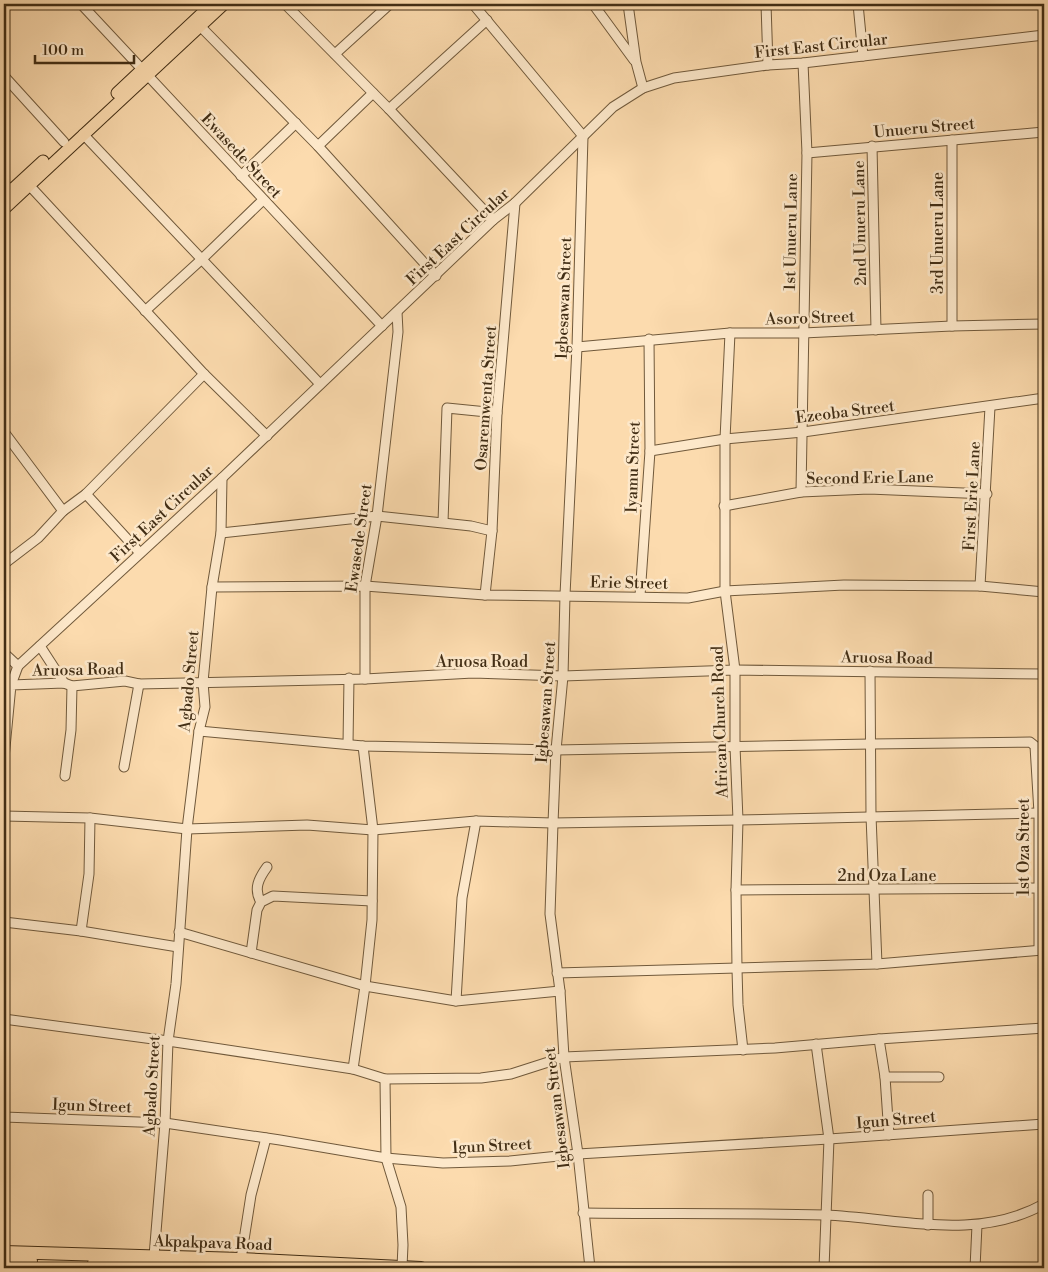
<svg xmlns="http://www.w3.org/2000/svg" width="1048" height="1272" viewBox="0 0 1048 1272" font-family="'Libre Bodoni',serif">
<rect width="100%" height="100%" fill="#fcdbae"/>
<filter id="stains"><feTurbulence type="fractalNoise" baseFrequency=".004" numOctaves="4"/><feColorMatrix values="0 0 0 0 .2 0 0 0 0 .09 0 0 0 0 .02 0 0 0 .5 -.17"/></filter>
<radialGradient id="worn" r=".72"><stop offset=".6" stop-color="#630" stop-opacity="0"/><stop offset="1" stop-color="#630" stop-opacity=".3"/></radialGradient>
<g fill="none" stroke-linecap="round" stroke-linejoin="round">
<g stroke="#70593b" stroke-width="11">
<g id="minor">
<path d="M81,4L382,326"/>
<path d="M285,4L389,109L493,220"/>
<path d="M473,4L583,136L577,347L565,595L563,676L556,750L553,823L550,914L560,991L564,1057L578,1154L590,1268"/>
<path d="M593,4L634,60"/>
<path d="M628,4L636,62L643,88"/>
<path d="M766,4L768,65"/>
<path d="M858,4L863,56"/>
<path d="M200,26L318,146L436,276"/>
<path d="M335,54L390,4"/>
<path d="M4,76L64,142"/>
<path d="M389,109L487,20"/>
<path d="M83,134L320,384"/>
<path d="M318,146L373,93"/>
<path d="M872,146L876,330"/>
<path d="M807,153L1044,132"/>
<path d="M241,176L296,123"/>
<path d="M4,183L11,191"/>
<path d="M29,185L204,374L267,436"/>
<path d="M145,311L202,259L263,200"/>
<path d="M952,326V140"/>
<path d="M730,333L725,439V591L735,670V746L738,820L736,890L737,969L738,1005L743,1050"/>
<path d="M577,347L730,333H803L952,326L1044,324"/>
<path d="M4,432L63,511"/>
<path d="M650,451L725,439L803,432L1044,398"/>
<path d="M801,492L807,153L803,63"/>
<path d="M86,494L140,553"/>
<path d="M724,506L801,492L869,489L987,494"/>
<path d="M443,522L447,408L497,413"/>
<path d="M221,533L377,516L471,526L492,531"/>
<path d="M4,564L38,538L63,511L86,494L204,374"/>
<path d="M980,586L990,407"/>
<path d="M212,587L365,586L485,595L688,598L725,591L844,585L980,586L1044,592"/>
<path d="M485,595L492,531L497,413L515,203"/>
<path d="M640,596L650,451L649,339"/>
<path d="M40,646L64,683"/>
<path d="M4,653L18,666"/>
<path d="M870,671L871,816L877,964"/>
<path d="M365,679V586L377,516L398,332L397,312"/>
<path d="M4,691L11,685L18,666L222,478L493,220L515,203L613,107L643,88L674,78L768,65L803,63L1044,35"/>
<path d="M199,731L363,746L556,750L871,744L1030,742L1035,746L1039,813V950"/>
<path d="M348,744L349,678"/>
<path d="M4,758L11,685L64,683L72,686L125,681L139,684L365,679L473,673L563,676L735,670L1044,674"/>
<path d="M124,767L139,684"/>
<path d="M65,776L71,730L72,686"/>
<path d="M4,816L90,818L187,829L307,825L373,830L476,821L553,823L738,820L1039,813"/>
<path d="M736,890L1038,888"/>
<path d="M261,902C253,889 259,878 267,867"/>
<path d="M4,922L81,931L178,947"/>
<path d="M81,931L89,874L90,818"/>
<path d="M179,932L365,986L456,1001L560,991"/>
<path d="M251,953L257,910L261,902L273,896L372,901"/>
<path d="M557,973L877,964L1043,950"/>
<path d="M456,1001L462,898L476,821"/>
<path d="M4,1019L168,1041L353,1069L385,1079L481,1078L511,1074L564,1057L775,1048L879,1039L1044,1028"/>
<path d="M879,1039L885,1077L889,1135"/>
<path d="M816,1044L829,1139L824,1268"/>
<path d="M353,1069L365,986L372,920L373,830L363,746"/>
<path d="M885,1077H939"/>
<path d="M385,1079L386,1158L401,1207L403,1245L402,1267"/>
<path d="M4,1117L165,1123L280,1140L386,1158L443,1163L510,1161L578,1154L829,1139L1044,1124"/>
<path d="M928,1195V1225"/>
<path d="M583,1213C663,1214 744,1213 825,1215C899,1218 976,1242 1044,1204"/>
<path d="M154,1256L165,1123L168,1041L176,984L187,829L199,731L205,707L203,682L212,587L221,533L222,478"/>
<path d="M241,1259L251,1195L266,1138"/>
<path d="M975,1268L977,1225"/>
</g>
</g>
<g stroke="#422e15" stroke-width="13">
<g id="major">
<path d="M117,93L212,4"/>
<path d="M4,197L43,161"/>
<path d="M4,209L224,4"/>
</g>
</g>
<g stroke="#422e15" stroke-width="14">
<g id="highway">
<path d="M4,1252L241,1259L421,1268"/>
<path d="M4,1261H31"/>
<path d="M94,1263L244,1268"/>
</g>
</g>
<use href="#minor" stroke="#fde8ca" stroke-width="9"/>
<use href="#major" stroke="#fcdbae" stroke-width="11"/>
<use href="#highway" stroke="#fcdbae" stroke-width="12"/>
</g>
<g text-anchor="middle" stroke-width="5" stroke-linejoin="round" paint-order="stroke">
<g font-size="16" fill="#422e15" stroke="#fde8ca">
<text transform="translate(821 45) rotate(-6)" y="6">First East Circular</text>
<text transform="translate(924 127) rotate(-5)" y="6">Unueru Street</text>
<text transform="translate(242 155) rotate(47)" y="6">Ewasede Street</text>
<text transform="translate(859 223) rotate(-91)" y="6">2nd Unueru Lane</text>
<text transform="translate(790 232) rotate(-89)" y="6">1st Unueru Lane</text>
<text transform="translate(937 233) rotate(-90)" y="6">3rd Unueru Lane</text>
<text transform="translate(457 236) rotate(-43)" y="6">First East Circular</text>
<text transform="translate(563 298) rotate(-88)" y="6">Igbesawan Street</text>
<text transform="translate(810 317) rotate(-2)" y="6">Asoro Street</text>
<text transform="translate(485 398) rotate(-86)" y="6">Osaremwenta Street</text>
<text transform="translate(845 411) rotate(-7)" y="6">Ezeoba Street</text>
<text transform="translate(632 467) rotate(-88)" y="6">Iyamu Street</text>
<text transform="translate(870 477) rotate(-1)" y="6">Second Erie Lane</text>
<text transform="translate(971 496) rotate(-87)" y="6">First Erie Lane</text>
<text transform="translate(161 513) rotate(-43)" y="6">First East Circular</text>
<text transform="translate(358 538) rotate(-82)" y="6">Ewasede Street</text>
<text transform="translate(629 582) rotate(1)" y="6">Erie Street</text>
<text transform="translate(887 657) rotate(1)" y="6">Aruosa Road</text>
<text x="482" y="667">Aruosa Road</text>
<text transform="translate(78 669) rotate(-1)" y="6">Aruosa Road</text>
<text transform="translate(188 681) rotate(-85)" y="6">Agbado Street</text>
<text transform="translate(545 702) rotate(-86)" y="6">Igbesawan Street</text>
<text transform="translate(719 722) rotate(-92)" y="6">African Church Road</text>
<text transform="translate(1023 847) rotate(-90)" y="6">1st Oza Street</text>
<text x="887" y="881">2nd Oza Lane</text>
<text transform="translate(151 1086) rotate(-87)" y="6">Agbado Street</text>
<text transform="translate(92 1105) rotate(2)" y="6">Igun Street</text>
<text transform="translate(556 1108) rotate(-97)" y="6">Igbesawan Street</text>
<text transform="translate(896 1119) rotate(-5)" y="6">Igun Street</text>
<text transform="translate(492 1145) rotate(-3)" y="6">Igun Street</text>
<text transform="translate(213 1242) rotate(2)" y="6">Akpakpava Road</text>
</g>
</g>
<rect width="1048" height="1272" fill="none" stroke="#fcdbae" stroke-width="20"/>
<rect x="5" y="5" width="1038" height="1262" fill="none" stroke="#422e15" stroke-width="2.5"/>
<rect x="10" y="10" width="1028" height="1252" fill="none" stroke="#422e15"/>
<path d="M35 55v8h99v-8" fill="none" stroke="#422e15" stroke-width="2.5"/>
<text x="42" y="55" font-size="15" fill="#422e15" stroke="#fde8ca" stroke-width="4" paint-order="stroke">100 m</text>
<rect width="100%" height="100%" filter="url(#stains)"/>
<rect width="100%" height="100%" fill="url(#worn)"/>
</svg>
